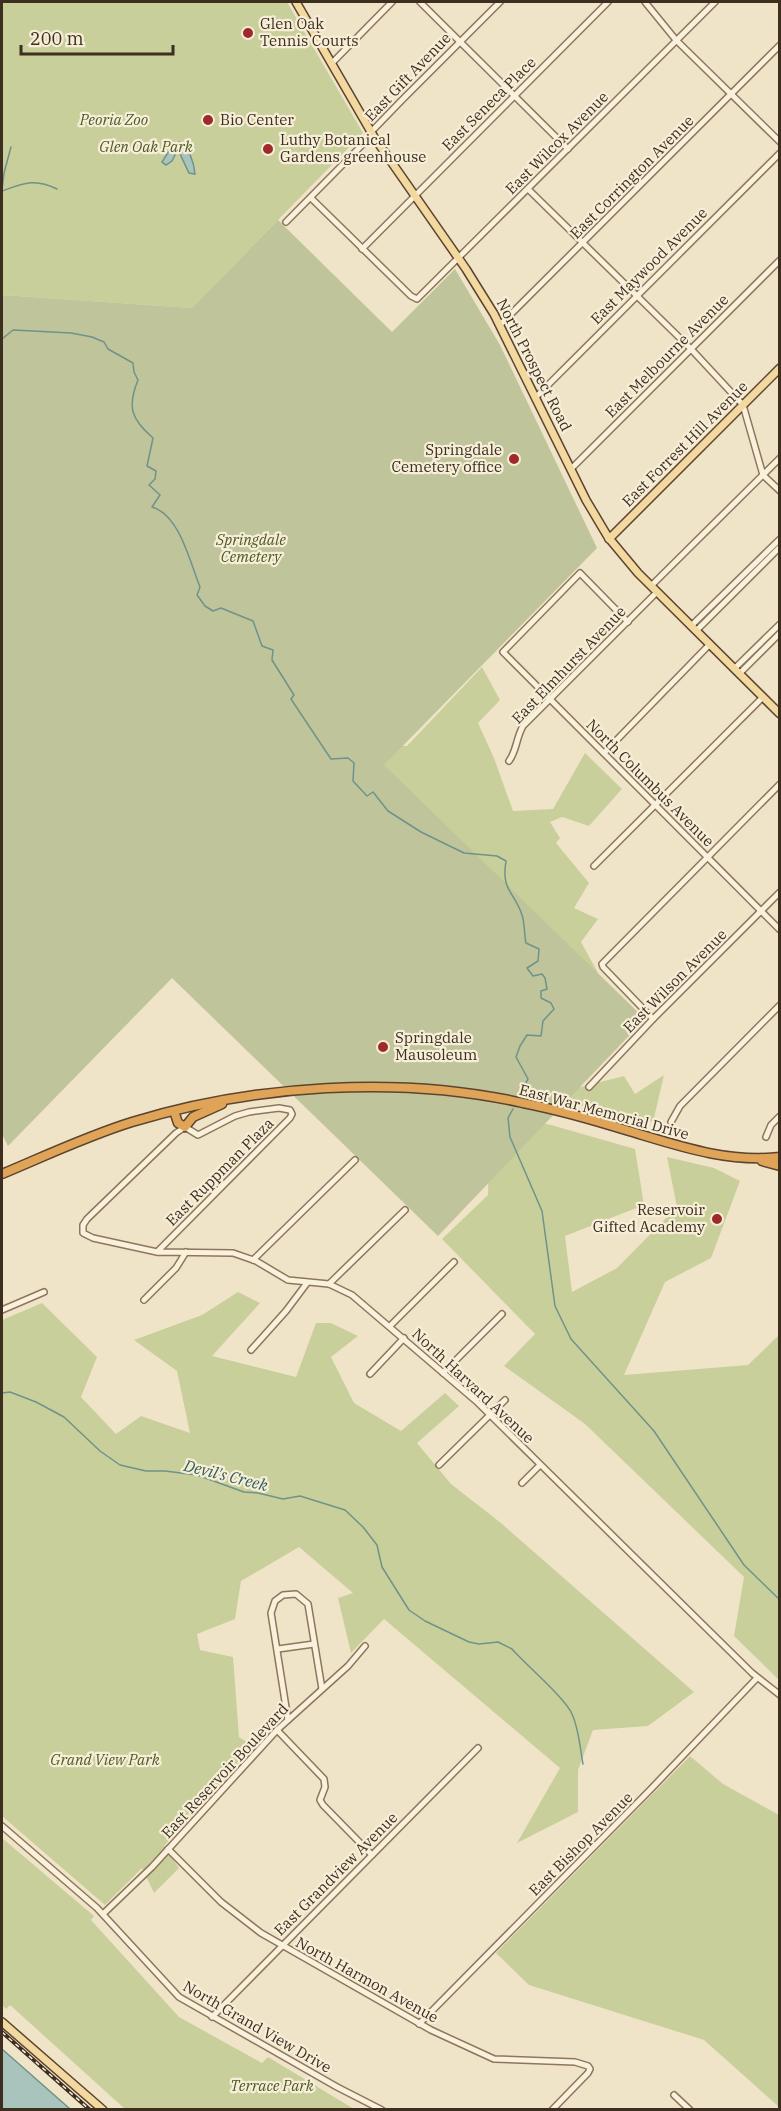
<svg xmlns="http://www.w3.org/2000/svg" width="781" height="2111" viewBox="0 0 781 2111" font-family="'IBM Plex Serif',serif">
<rect width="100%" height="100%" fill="#f0e4c8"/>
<g fill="#c9cf9b">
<path d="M2,2H287L363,133L192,308L2,295Z"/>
<path d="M482,667L500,700L478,723L494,758L513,811L553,809L585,753L622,789L589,826L562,817L550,822L560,838L556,843L589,883L574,908L598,919L581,942L603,982L577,1088L624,1076L635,1094L664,1075L653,1122L556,1100L342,744L407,746Z"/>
<path d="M469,1108L551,1125L635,1149L644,1205L565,1236L572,1292L617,1268L677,1207L667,1157L714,1168L740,1181L711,1258L665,1282L624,1375L748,1365L779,1335V1680L734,1636L744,1577L585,1424L504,1366L535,1334L442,1239L488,1195L489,1147Z"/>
<path d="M238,1292L260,1303L212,1356L296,1377L316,1323H331L358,1336L331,1357L354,1403L401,1431L445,1393L459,1406L417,1443L451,1484L501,1523L694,1692L648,1726L593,1730L578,1770V1812L517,1843L560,1768L384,1619L351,1653L338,1598L353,1593L299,1547L241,1581L235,1619L197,1634L200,1650L233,1657L239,1737L253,1746L164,1846L179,1868L154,1893L142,1868L105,1905L2,1816V1320L42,1303L97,1357L81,1397L116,1434L141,1416L190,1433L177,1371L134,1340L202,1315Z"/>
<path d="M690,1756L723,1784L779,1815V2107L704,2040L529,1985L496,1953Z"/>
<path d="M2,1838L94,1916L91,1920L179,2017L262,2063L268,2057L354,2109H125L10,2005L6,2009L2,2005Z"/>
</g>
<path fill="#bfc49a" d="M278,220L392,332L455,269L500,345L597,548L384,765L645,1019L438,1236L172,978L8,1146L2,1134V295L192,308Z"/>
<g fill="#a9c4bc" stroke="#6f938a" stroke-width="1.5">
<path d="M179,142C189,146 194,163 195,174L189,173L179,152L176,153L172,161L166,165L162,162L172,146Z"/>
<path d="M2,2049L70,2109H2Z"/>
</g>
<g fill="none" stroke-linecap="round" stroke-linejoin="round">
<g stroke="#6f938a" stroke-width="1.5">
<path d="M2,190L4,173L11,147"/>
<path d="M2,191C24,183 35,178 57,189"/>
<path d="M2,339L13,330L71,333L92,337L104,342L108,349L133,363L134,372L138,380C127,407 131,419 153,438L147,466L156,471L155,479L149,485L160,495L152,507C180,515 190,563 200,587L197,595L205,606L213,611L221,608L253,621L262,646L273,650L272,660L294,695L291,699L331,759L348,758L354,763L353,781L367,796L373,792L388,811L421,832L464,853L497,856L506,861C501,891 514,891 522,915C525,924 524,934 526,943L539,949L538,961L527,968L533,976L542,974L545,978L547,989L541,991V998L551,1003L554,1009L543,1021L541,1036L527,1035L520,1046L516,1057L528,1079L521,1093"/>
<path d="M513,1109L508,1118L510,1137L542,1211L555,1306L571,1339L654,1431L744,1565L780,1600"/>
<path d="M2,1393L10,1392L36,1402L64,1417L100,1451L120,1465L146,1471H165L197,1475L244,1492L258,1493L283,1499L300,1496L345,1510L363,1527L377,1545L382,1567L409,1610L425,1621L469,1642L479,1644L498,1642L512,1649C525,1664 566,1699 572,1714C579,1729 580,1748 583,1764"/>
</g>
<g stroke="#8d765c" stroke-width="8">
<g id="minor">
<path d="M420,2L568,149"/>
<path d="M645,2L676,40L780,142"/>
<path d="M332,63L392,2"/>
<path d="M528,189L691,349L743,405L763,475L780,491"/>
<path d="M311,198L411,296L417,299L715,2"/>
<path d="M286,222L368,139L371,132L402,100L500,2"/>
<path d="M362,249L608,2"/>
<path d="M500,325L780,45"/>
<path d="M536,397L780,153"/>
<path d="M571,469L780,260"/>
<path d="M651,586L780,458"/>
<path d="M628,622L580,573L503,652L780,930"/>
<path d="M691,626L780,539"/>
<path d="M696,631L780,547"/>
<path d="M734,669L780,624"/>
<path d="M739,674L780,633"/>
<path d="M604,753L710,644"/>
<path d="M509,761C517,750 516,738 523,726L657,592"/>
<path d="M594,866L763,697"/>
<path d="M653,1019L603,967L602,964L780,784"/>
<path d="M589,1087L653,1019L780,892"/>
<path d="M671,1122L680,1106L780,1005"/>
<path d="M766,1137L771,1125L780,1116"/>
<path d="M157,1252L290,1118L292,1114L290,1110L279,1108L249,1112L235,1116L198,1135L185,1127L176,1133L87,1219L83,1225V1233L93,1238L157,1252L233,1253L256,1261L288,1280L329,1284L352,1295L476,1401L752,1673L780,1695"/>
<path d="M253,1260L355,1160"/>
<path d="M329,1284L405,1210"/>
<path d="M144,1300L176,1268L186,1252"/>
<path d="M2,1310L44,1292"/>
<path d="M390,1326L454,1262"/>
<path d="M251,1350L286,1311L307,1283"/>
<path d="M443,1373L502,1314"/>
<path d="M370,1374L404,1338"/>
<path d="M439,1465L505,1400"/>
<path d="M522,1483L540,1465"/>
<path d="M278,1649L314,1644"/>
<path d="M288,1720L271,1613L275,1601L283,1595L296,1594L308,1604L322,1689"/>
<path d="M277,1730L324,1779L325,1787L320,1800L323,1805L372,1855"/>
<path d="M2,1826L97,1908L179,1997L337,2087L382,2110"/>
<path d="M168,1849L221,1902L261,1933L431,2030L494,2059L575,2062L588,2066L590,2069L588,2073L552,2110"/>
<path d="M103,1914L152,1867L277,1730L348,1666L365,1646"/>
<path d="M212,2017L478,1748"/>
<path d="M419,2024L650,1790L757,1678"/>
<path d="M674,2095L690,2110"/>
</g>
</g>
<g stroke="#5b4430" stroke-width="10">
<g id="major">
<path d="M296,2L374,137L466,269L494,314L586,500L608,537L638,573L780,714"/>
<path d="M609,539L780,368"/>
<path d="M2,2022L103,2110"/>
</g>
</g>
<g stroke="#5b4430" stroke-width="11">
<g id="highway">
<path d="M174,1111L178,1123L185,1127L193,1117L222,1104"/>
<path d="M762,1161L780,1166"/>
<path d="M2,1174C45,1156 87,1136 132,1122C253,1085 400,1075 523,1103C559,1110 594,1120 629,1131C679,1146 727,1163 780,1157"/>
</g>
</g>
<use href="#minor" stroke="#faf1dc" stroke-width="5"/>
<use href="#major" stroke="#f3d9a0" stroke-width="7"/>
<use href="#highway" stroke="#e0a458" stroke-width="8"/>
<g stroke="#3d2e20" stroke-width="4">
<path id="rail" d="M2,2032L90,2110"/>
</g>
<use href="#rail" stroke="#f7eed8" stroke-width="1.5" stroke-dasharray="4.5" stroke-linecap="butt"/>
</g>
<g fill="#9e2a2b" stroke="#f7eed8" stroke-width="2">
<circle cx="248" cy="33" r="6"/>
<circle cx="208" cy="120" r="6"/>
<circle cx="268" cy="149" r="6"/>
<circle cx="514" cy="459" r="6"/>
<circle cx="383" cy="1047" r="6"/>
<circle cx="717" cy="1219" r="6"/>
</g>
<g text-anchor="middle" stroke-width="4.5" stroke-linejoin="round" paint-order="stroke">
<g font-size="15" fill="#3d2e20" stroke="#f7eed8" text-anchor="start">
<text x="260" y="29">Glen Oak<tspan x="260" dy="17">Tennis Courts</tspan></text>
<text x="220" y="125">Bio Center</text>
<text x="280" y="145">Luthy Botanical<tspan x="280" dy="17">Gardens greenhouse</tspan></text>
<text x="502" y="455" text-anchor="end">Springdale<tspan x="502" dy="17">Cemetery office</tspan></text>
<text x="395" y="1043">Springdale<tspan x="395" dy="17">Mausoleum</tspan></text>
<text x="705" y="1215" text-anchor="end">Reservoir<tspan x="705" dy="17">Gifted Academy</tspan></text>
</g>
<g font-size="15" fill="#3d2e20" stroke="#f7eed8">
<text transform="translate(408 77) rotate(-46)" y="5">East Gift Avenue</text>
<text transform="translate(489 104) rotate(-45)" y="5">East Seneca Place</text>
<text transform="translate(557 143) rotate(-45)" y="5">East Wilcox Avenue</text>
<text transform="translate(632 177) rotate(-45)" y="5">East Corrington Avenue</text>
<text transform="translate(649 266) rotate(-45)" y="5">East Maywood Avenue</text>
<text transform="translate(667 356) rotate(-45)" y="5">East Melbourne Avenue</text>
<text transform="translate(534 365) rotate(63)" y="5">North Prospect Road</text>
<text transform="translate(685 444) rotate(-45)" y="5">East Forrest Hill Avenue</text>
<text transform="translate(569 665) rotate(-46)" y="5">East Elmhurst Avenue</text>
<text transform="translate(650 783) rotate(45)" y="5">North Columbus Avenue</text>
<text transform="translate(675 981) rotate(-45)" y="5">East Wilson Avenue</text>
<text transform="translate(604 1112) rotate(15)" y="5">East War Memorial Drive</text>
<text transform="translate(220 1172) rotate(-45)" y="5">East Ruppman Plaza</text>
<text transform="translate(473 1386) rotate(43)" y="5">North Harvard Avenue</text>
<text transform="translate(225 1771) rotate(-47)" y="5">East Reservoir Boulevard</text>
<text transform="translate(581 1844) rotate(-45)" y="5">East Bishop Avenue</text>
<text transform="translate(336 1874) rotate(-45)" y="5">East Grandview Avenue</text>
<text transform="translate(367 1980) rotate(29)" y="5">North Harmon Avenue</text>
<text transform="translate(257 2027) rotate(30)" y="5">North Grand View Drive</text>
</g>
<g font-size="15" font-style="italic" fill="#4d5a26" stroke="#f7eed8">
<text x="114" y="125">Peoria Zoo</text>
<text x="146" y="152">Glen Oak Park</text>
<text x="251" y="545">Springdale<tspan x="251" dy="17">Cemetery</tspan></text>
<text x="105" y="1765">Grand View Park</text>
<text x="272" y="2091">Terrace Park</text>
</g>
<g font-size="16" font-style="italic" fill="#2f5d5a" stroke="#f7eed8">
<text transform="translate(226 1475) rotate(14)" y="6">Devil's Creek</text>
</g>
</g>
<rect width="781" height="2111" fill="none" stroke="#3d2e20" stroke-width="6"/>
<path d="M21 45v9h152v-9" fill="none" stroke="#3d2e20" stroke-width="3"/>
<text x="30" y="45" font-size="18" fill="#3d2e20" stroke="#f7eed8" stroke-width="4.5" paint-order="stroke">200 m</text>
</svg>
